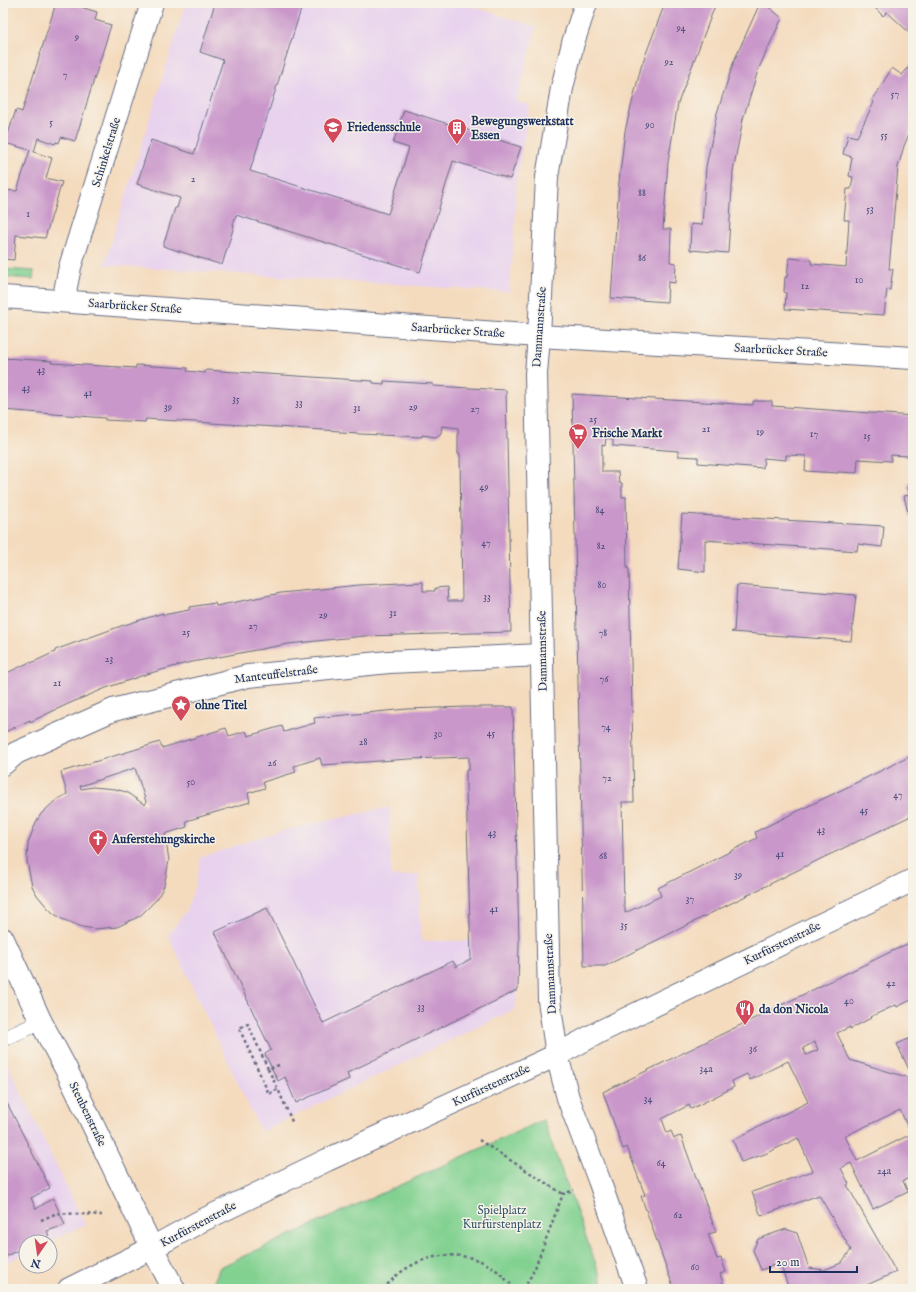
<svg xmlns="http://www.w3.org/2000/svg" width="916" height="1292" viewBox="0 0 916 1292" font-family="'IM FELL English',serif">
<rect width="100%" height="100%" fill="#f7f3e8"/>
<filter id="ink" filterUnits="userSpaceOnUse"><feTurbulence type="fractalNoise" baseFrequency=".025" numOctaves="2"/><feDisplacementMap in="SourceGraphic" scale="8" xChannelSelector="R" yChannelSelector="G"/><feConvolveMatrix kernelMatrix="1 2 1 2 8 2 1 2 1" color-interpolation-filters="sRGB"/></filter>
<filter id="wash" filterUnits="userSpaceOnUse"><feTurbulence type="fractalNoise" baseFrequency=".012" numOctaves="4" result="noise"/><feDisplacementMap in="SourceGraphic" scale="16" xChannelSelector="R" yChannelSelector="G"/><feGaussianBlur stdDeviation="0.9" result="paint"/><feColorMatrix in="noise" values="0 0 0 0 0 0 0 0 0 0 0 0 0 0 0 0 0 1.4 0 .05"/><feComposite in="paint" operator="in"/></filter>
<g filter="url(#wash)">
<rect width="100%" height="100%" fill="#f4dbbe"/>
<g fill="#e8d2ee">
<path d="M186,3H462L536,27L517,101L530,105L516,182L515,223L509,292L104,265Z"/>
<path d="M390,807L391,877L419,875L421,941H519L518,990L515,1009L261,1132L168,935L186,911L195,886L201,857L281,831Z"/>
<path d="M3,1055L85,1225L49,1242H26V1253L3,1264Z"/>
</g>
<g fill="#82d191" stroke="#4e8078">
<path d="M3,269L34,271L33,279L3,277Z"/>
<path d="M543,1120L605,1289H211L220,1267Z"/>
</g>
<g id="blocks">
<g fill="#c997ca" fill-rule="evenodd">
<path d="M56,3H68L97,12L95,20L111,25L75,141L61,137L59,143L56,142L55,144L38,138L34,152L52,158L46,178L62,182L45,238L16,235L14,260L3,259V190L17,191L30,150L5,143L16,110L22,112Z"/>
<path d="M215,3H303L250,171L388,214L409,148L393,143L404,110L521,147L510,179L453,161L420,272L236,215L233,225L234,226L222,265L163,246L175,208H177L180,198L137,184L151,140L194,154L223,60L200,52Z"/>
<path d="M665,3H716L678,103L668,162L663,229H671L670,262L676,263L675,283L668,282L667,302L611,298L619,182L625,131L641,67Z"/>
<path d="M760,3H764L782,18L758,70L743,119L733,171L728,253L690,250L691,224L702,225L706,167L717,113L734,61Z"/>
<path d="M870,3H913V36L887,12L883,16Z"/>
<path d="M913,62V124L904,146L898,167L889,269H893L890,290L887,289L884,315L785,309L786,293L784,292L785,277H787L789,258L811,260V264L846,267L849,220H844L847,189H851L853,177L849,176L852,157L843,154L848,135L857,137L874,102L872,101L892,68L902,75Z"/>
<path d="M3,358L52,361L51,363L136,368V365L188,368L187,371L205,373L206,370L373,381V383L384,384V381L433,384V386L506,390L511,632L364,636L288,644L187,663L147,674L106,688L68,704L30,722V720L3,733V678L8,676L7,673L30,662L31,663L55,652V650L121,626L163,613V615L189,610V607L215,603L216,606L281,593L359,585L423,582V591H435V588L447,587L448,601H462L460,454H458V428L442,426L441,433L436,437L422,435V437L340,433V431L146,419L145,422L105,420V418L3,410Z"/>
<path d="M572,394L753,405V401H772V406L913,416L912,472L908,456L891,455V461L858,459L857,473L838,472V473L805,471L806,456L786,455V460L764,458L763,468L698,463V457L678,456V451L613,446V439L606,438L605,446L602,445V472H618L619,483H622V497H626L627,568L629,569L634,802H622L624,906H625V913L661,896L658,888L757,838L755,832L913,755V815L812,863L605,966H584Z"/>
<path d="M913,482V516L909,517L904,496L910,495L907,484Z"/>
<path d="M682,514L884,526L882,547L858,544L857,551L705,540V572L678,569Z"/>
<path d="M737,585L856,595L851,641L731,632L734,631Z"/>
<path d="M467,707H513L519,941L518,990L347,1073L349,1079L296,1103L285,1077L278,1081L265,1054L271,1050L215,932L267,908L323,1023L453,961L456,967L471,959L466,788V770H469V757L409,759L322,765L320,758L294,766L296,772L263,782L265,788L248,793L250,802L186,821L187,827L165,834L169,861L164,886L157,899L140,916L117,927L95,929L82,927L62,919L53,913L46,906L37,895L32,886L27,862L28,843L36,822L41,814L56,800L67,794L61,772L160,742L162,748L226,728L229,736L246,731L248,736L282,726L284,732L315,723L314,718L407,709ZM135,768L146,802L145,805L126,792L115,789L93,787L81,789L80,786Z"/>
<path d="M913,941V999L897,1007L896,1005L870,1017L871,1018L850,1029V1027L837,1033L850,1060L913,1079V1176L903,1181L908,1192L873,1209L851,1163L841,1168L849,1184L847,1185L896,1272L858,1289H789L780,1263L761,1270L753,1250L758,1239L786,1229L797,1233L809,1268L824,1270L841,1263L851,1250L819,1195L761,1216L752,1192L813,1171L798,1138L765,1154L741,1162L733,1140L808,1102L788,1061L750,1080L747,1074L732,1081L734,1087L691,1109L689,1105L662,1119L667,1133L671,1131L674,1138L681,1136L716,1232L708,1234L717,1259L721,1258L726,1272L720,1274L725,1289H674L641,1196L645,1195L627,1147L623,1149L603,1092ZM815,1042L818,1050L806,1055L803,1048ZM900,1110L911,1134L857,1161L845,1136Z"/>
<path d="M913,1037V1078L897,1044Z"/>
<path d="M3,1095L50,1188L31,1198L36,1209L53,1198L65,1225L47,1231L49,1236L35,1242H26V1246L3,1258Z"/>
</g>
</g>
</g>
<g filter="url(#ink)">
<use href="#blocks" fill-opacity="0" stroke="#676b80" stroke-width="1"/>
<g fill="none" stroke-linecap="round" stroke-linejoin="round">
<g stroke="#676b80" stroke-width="16">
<path id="service" d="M3,1039L41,1022"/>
</g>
<g stroke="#676b80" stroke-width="24">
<g id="minor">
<path d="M586,3L573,43L562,88L547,177L539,336L536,374L549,1000L557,1055L568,1098L599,1180L637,1289"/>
<path d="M3,297L539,336L913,358"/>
<path d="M63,301L70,267L152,3"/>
<path d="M3,764L16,753L113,710L248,676L389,662L542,655"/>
<path d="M3,939L41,1022L66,1069L152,1248L174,1289"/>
</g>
</g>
<g stroke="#676b80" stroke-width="24">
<path id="secondary" d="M69,1289L152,1248L199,1222L327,1160L557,1055L599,1032L913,880"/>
</g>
<g stroke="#676b80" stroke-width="2.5" stroke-dasharray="3 3" stroke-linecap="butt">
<path d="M279,1065L268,1069L248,1024L239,1028L269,1094L278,1089L293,1124"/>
<path d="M268,1069L278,1089"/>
<path d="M479,1140L563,1194"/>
<path d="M41,1220L57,1213L102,1215"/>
<path d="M383,1289C391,1281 399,1272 409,1267C435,1251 471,1251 496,1270C503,1276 509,1283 516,1289"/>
<path d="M524,1289L535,1268L563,1194L574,1190"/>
</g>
<use href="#service" stroke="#fff" stroke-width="15"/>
<use href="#minor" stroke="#fff" stroke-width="22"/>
<use href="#secondary" stroke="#fff" stroke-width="22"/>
</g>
</g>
<defs>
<g id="school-pin" transform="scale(1)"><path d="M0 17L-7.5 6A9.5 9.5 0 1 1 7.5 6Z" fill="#d1495b" stroke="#f7f3e8"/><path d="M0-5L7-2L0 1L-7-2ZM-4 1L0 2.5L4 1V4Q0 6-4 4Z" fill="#fff"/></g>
<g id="building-pin" transform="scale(1)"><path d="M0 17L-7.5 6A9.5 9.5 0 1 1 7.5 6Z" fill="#d1495b" stroke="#f7f3e8"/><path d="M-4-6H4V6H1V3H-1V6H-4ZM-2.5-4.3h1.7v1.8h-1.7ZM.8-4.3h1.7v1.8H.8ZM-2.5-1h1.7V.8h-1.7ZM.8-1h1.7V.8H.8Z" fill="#fff"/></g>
<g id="supermarket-pin" transform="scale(1)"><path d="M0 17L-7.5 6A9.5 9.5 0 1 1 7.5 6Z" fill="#d1495b" stroke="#f7f3e8"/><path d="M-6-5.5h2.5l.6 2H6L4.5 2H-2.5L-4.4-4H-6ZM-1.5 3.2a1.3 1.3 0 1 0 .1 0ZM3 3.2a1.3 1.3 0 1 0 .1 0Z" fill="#fff"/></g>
<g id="sight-pin" transform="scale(1)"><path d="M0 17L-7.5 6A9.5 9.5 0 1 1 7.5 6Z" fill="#d1495b" stroke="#f7f3e8"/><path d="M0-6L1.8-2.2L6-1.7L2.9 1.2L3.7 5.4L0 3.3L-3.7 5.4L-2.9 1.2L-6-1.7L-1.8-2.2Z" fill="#fff"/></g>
<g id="church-pin" transform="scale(1)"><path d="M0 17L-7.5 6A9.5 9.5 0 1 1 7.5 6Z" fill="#d1495b" stroke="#f7f3e8"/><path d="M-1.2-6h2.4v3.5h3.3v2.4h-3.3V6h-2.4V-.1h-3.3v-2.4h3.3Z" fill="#fff"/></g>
<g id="restaurant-pin" transform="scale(1)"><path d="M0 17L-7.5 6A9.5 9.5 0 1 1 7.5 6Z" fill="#d1495b" stroke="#f7f3e8"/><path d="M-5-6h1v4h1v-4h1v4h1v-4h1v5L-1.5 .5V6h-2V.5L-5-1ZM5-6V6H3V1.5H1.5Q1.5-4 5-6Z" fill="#fff"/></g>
</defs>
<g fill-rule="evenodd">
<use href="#school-pin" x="333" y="127"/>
<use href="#building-pin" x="457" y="128"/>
<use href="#supermarket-pin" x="578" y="433"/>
<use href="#sight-pin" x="181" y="705"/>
<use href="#church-pin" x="98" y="839"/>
<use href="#restaurant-pin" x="745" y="1009"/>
</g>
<g text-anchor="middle" stroke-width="3" stroke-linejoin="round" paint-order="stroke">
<g font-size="10" fill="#464979">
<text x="681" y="31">94</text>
<text x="77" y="40">9</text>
<text x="669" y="65">92</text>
<text x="65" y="78">7</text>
<text x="895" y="97">57</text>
<text x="51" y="125">5</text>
<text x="650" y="128">90</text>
<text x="884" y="138">55</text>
<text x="193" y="182">2</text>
<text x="642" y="196">88</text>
<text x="870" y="212">53</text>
<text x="28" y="217">1</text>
<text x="642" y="261">86</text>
<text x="859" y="283">10</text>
<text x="805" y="289">12</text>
<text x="41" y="373">43</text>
<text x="26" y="391">43</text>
<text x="88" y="396">41</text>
<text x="236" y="402">35</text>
<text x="299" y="406">33</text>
<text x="168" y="410">39</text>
<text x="413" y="410">29</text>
<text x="357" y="411">31</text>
<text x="475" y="412">27</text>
<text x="593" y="422">25</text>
<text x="706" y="432">21</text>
<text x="760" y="435">19</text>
<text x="814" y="437">17</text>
<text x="867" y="439">15</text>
<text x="484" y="490">49</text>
<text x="600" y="513">84</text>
<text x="486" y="546">47</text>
<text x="601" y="549">82</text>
<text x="602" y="588">80</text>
<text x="487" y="600">33</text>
<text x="393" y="616">31</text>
<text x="323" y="618">29</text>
<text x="253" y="629">27</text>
<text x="186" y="635">25</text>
<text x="603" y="636">78</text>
<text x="109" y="662">23</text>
<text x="604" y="682">76</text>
<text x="57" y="686">21</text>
<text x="606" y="730">74</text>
<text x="491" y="736">45</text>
<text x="438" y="737">30</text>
<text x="363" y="745">28</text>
<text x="272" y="766">26</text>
<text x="607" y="781">72</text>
<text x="191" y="785">50</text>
<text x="898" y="798">47</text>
<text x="864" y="813">45</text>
<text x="821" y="833">43</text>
<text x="492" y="836">43</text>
<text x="780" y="857">41</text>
<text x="603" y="859">68</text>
<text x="738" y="878">39</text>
<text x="690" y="902">37</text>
<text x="494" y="912">41</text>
<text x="624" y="928">35</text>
<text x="891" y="986">42</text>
<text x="849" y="1004">40</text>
<text x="421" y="1010">33</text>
<text x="753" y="1052">36</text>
<text x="706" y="1072">34a</text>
<text x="648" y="1102">34</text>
<text x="661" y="1166">64</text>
<text x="884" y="1174">24a</text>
<text x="678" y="1218">62</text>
<text x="695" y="1270">60</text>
</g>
<g font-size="12" font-weight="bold" fill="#1b2f5e" stroke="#f7f3e8" text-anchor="start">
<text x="471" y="125">Bewegungswerkstatt<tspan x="471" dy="14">Essen</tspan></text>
<text x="347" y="131">Friedensschule</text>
<text x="592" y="437">Frische Markt</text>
<text x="195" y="709">ohne Titel</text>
<text x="112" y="843">Auferstehungskirche</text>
<text x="759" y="1013">da don Nicola</text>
</g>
<g font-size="12" fill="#1b2f5e" stroke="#f7f3e8">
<text transform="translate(106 152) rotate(-73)" y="4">Schinkelstraße</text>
<text transform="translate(135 306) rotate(4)" y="4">Saarbrücker Straße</text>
<text transform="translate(539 327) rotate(-86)" y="4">Dammannstraße</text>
<text transform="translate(458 330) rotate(4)" y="4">Saarbrücker Straße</text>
<text transform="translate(781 350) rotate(3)" y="4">Saarbrücker Straße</text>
<text transform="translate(542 651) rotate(-91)" y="4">Dammannstraße</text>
<text transform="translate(276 674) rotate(-7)" y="4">Manteuffelstraße</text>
<text transform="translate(782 943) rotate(-26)" y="4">Kurfürstenstraße</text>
<text transform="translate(550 974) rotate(-93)" y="4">Dammannstraße</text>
<text transform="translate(491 1085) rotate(-25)" y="4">Kurfürstenstraße</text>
<text transform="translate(88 1114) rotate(64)" y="4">Steubenstraße</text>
<text transform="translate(198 1224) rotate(-28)" y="4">Kurfürstenstraße</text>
</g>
<g font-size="12" fill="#35586b" stroke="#f7f3e8">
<text x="502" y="1214">Spielplatz<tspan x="502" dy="14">Kurfürstenplatz</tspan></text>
</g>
</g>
<rect width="916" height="1292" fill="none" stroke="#f7f3e8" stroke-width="16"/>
<g transform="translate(38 1254) rotate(193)"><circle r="19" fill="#f7f3e8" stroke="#9fa5b1"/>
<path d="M0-3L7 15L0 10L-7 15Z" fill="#d1495b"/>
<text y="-6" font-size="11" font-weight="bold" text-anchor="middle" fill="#1b2f5e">N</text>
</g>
<path d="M770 1266v6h87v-6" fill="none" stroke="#1b2f5e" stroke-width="2"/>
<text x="776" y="1266" font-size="12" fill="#1b2f5e" stroke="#f7f3e8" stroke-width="3" paint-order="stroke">20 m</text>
</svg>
